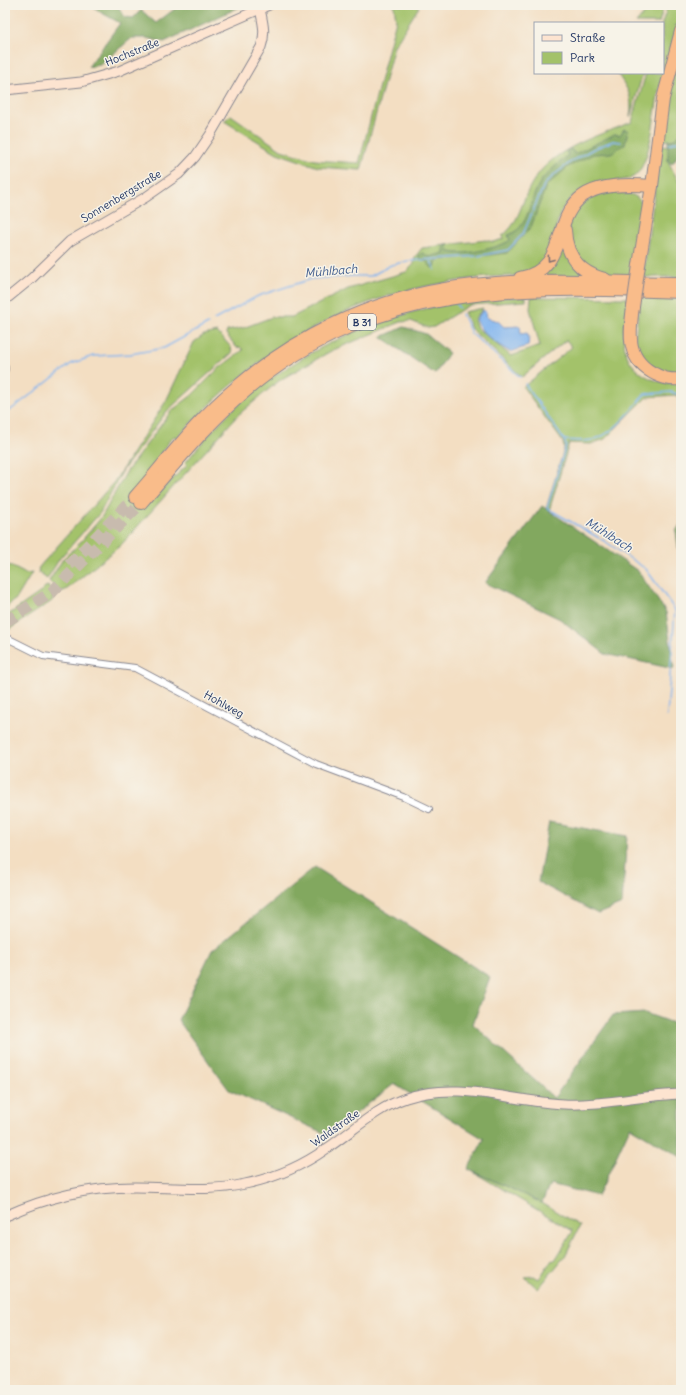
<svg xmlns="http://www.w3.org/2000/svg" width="686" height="1395" viewBox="0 0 686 1395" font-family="Delius,sans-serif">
<rect width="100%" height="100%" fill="#f7f3e8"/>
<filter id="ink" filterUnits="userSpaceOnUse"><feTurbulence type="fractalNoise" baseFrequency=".025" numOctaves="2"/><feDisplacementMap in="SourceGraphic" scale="8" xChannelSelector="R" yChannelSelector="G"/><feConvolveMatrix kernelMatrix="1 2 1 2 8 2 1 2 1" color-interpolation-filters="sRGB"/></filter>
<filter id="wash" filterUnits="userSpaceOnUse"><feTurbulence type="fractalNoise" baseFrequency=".012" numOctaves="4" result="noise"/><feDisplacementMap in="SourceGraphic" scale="16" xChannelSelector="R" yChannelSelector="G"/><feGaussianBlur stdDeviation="0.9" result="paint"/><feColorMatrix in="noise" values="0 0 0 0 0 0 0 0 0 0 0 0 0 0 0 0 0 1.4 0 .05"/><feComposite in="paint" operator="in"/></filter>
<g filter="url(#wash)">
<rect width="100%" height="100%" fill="#f3dec2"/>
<g fill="#a3c26a" stroke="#5f7864">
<path d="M394,5H415L419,7L394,46L361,170L318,167L277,153L224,121L231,115L281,150L315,160L359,163L396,20Z"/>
<path d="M652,5H664L659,23H636Z"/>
<path d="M668,5H681V14C675,38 666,62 660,87C654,108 652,166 633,177C627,180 622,180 615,181C595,183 578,188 565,205C549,228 561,259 527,273C516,277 499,276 487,277C465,279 444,283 422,287C324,308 244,365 177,438L174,436L170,440L145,477L152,499L187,465L185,463C199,446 213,429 229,413C298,348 387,310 481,299C495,297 511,298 526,297V301L469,305L434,327L428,328L411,321L401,322L331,351L280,380L238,415L121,545L66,590L60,592L49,581L63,559L77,546L101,518L127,471L172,410L176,409L175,408L191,396L218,369L243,350L240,347L237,348L226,334L227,331L243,328L272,317H292L348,289L406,272L414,264L415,257L422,248L486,240L493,242L503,239L502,236C520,223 521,201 532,183C552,148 597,136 632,122L646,73H663L662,23Z"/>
<path d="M681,45V134L675,139L661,141L664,113Z"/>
<path d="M617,73H643L630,117C633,95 628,90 617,73Z"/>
<path d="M661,145L669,146L668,161L681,186V277H643Z"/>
<path d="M614,192C627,194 638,192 643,207L633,277L611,276L578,262C575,253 569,241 568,232C567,207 594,194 614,192Z"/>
<path d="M562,244L582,273L580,277L542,276Z"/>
<path d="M531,297L629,298C627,312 623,327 624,341C625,371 655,386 681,383V401L676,395L647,397L605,439L591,444L569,443L549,511L546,509L564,449L563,442L523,387L572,347L566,340L522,377L471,329L464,312L483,308L474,320L477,328L511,356L540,346L530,309Z"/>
<path d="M640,297L676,299L681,301V373H665L642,361L635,340Z"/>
<path d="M217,332L231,347L232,353L167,411L123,470L100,513L60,558L47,579L39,573L38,569L40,566L114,482L166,401L194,342L204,335Z"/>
<path d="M5,563L26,574L32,573L17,598L5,608Z"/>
<path d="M48,586L54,596L52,601L5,632V617L38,594L45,587Z"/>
<path d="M468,1169L542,1203L580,1226L565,1256L538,1289L525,1277L534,1276L539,1279L552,1259L555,1260L573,1231Z"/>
</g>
<g fill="#82a85e" stroke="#4e6c5e">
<path d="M92,5H117L125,17L133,18L141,10L156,23L180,5H244L164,42L146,38H132L100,65L88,67L120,23L100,12Z"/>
<path d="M624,129L628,130L625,144L611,153L593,154L568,167L546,186L531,227L507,253L437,260L435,267L432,268L426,261L419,259V255L423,253L429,257L444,253V246L448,245V251C459,257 500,248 510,240L508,235C530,228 529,199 541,181C548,172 559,163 568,155L566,151L571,149L575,154L615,134L620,135Z"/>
<path d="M681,134V151L672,164L668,161V141L675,139Z"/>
<path d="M404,327L426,334L449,353L435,374L381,337Z"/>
<path d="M542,506L638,571L666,612L674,669L605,654L560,619L485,583Z"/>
<path d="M681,523V571L676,531Z"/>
<path d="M549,822L627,836L622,904L598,914L538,882Z"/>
<path d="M315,867L490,977L473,1024L554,1098L613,1015L645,1013L681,1026V1157L630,1127L598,1196L550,1184L542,1203L468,1169L484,1139L394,1084L328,1135L229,1090L178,1020L212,950Z"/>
</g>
<path fill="#82b5ef" stroke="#4e72a6" d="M483,310L486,312L487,318L498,321L504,327L520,326L521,334L527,333L529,337L528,346L510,352C497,344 480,334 476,319Z"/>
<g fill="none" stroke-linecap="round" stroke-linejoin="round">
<g stroke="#82b5ef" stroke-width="1.5">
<path d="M669,144L681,140"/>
<path d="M431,261L435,270"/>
<path d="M456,304L459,308"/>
<path d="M462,314L471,333L520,377"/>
<path d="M214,320L258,296L311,279L354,276H371L391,265L408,261L478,256L508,250L523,234L544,185L554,175L572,161L593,149L613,141L621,142"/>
<path d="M525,384L564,440L566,445L547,508L606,542L646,569L675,610L667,716"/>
<path d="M5,413L12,409L71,364L93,356L130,354L164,348L208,324"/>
<path d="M564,440C572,440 583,442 592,440C614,435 631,410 645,394L671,392L681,395"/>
</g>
</g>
</g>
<g filter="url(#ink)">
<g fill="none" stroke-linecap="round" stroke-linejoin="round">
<g stroke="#c8bbae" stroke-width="12" stroke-dasharray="12 6" stroke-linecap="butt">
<path d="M69,565L135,497"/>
<path d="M5,622L52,592L141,503"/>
</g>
<g stroke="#878690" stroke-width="8">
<g id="street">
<path d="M5,368V369"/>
<path d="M5,637L43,656L135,668L316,764L404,797L429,809"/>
</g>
</g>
<g stroke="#878690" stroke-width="11">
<g id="secondary">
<path d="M5,90L81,82L119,71L269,5"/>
<path d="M5,300L32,278L70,241L146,197L179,174L195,157L210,135L261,47C266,33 263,23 260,9"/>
<path d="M5,1216C47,1197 89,1187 135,1187C171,1187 210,1192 245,1184C274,1178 302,1166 326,1149C352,1132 376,1108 406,1098C459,1080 511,1102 564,1104C603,1106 642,1095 681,1094"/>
</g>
</g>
<g stroke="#878690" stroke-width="14">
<g id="highway">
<path d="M565,230C566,256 580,273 605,279"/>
<path d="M639,265L652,186L663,99L681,31"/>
<path d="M520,278C567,269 552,224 579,199C596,183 630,184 652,186"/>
<path d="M633,307C629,335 626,361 657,375C665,379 672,380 681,379"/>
<path d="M135,497C167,461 196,421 233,390C293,338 367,302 445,289C522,276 603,282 681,283"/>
<path d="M141,503C175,464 208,422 248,389C378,281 522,287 681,292"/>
</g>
</g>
<use href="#street" stroke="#fff" stroke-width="6"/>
<use href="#secondary" stroke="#fde4d0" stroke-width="9"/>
<use href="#highway" stroke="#f9bc8a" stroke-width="12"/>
<g stroke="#878690" stroke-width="14" stroke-linecap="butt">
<path id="highway-bridge" d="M633,307L639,265"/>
</g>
<use href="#highway-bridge" stroke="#f9bc8a" stroke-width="12"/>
</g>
<defs><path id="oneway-chevron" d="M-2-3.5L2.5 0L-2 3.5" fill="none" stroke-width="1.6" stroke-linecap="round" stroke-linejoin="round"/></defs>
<use stroke="#7f6e72" href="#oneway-chevron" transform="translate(550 259) rotate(126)"/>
</g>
<g text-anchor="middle" stroke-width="3" stroke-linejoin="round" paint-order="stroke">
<rect fill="#f7f3e8" stroke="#5d6a87" stroke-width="1" x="348" y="314" width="28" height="16" rx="3"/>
<g font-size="10" font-weight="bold" fill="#1b2f5e">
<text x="362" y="326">B 31</text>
</g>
<g font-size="11" fill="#1b2f5e" stroke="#f7f3e8">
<text transform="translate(132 52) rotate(-22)" y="4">Hochstraße</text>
<text transform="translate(121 196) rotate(-31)" y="4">Sonnenbergstraße</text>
<text transform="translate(224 704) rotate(29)" y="4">Hohlweg</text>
<text transform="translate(335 1128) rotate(-35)" y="4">Waldstraße</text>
</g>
<g font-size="12" font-style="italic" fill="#3a578a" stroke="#f7f3e8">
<text transform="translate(331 271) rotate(-5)" y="4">Mühlbach</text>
<text transform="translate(609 535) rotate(32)" y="4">Mühlbach</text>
</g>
</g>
<rect width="686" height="1395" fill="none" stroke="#f7f3e8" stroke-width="20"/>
<rect x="534" y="22" width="130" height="52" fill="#f7f3e8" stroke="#9fa5b1"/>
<rect x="542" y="35" width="20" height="6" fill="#fde4d0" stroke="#9fa5b1"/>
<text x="570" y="42" font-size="12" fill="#1b2f5e">Straße</text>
<rect x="542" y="52" width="20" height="12" fill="#a3c26a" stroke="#9fa5b1"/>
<text x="570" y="62" font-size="12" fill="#1b2f5e">Park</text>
</svg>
